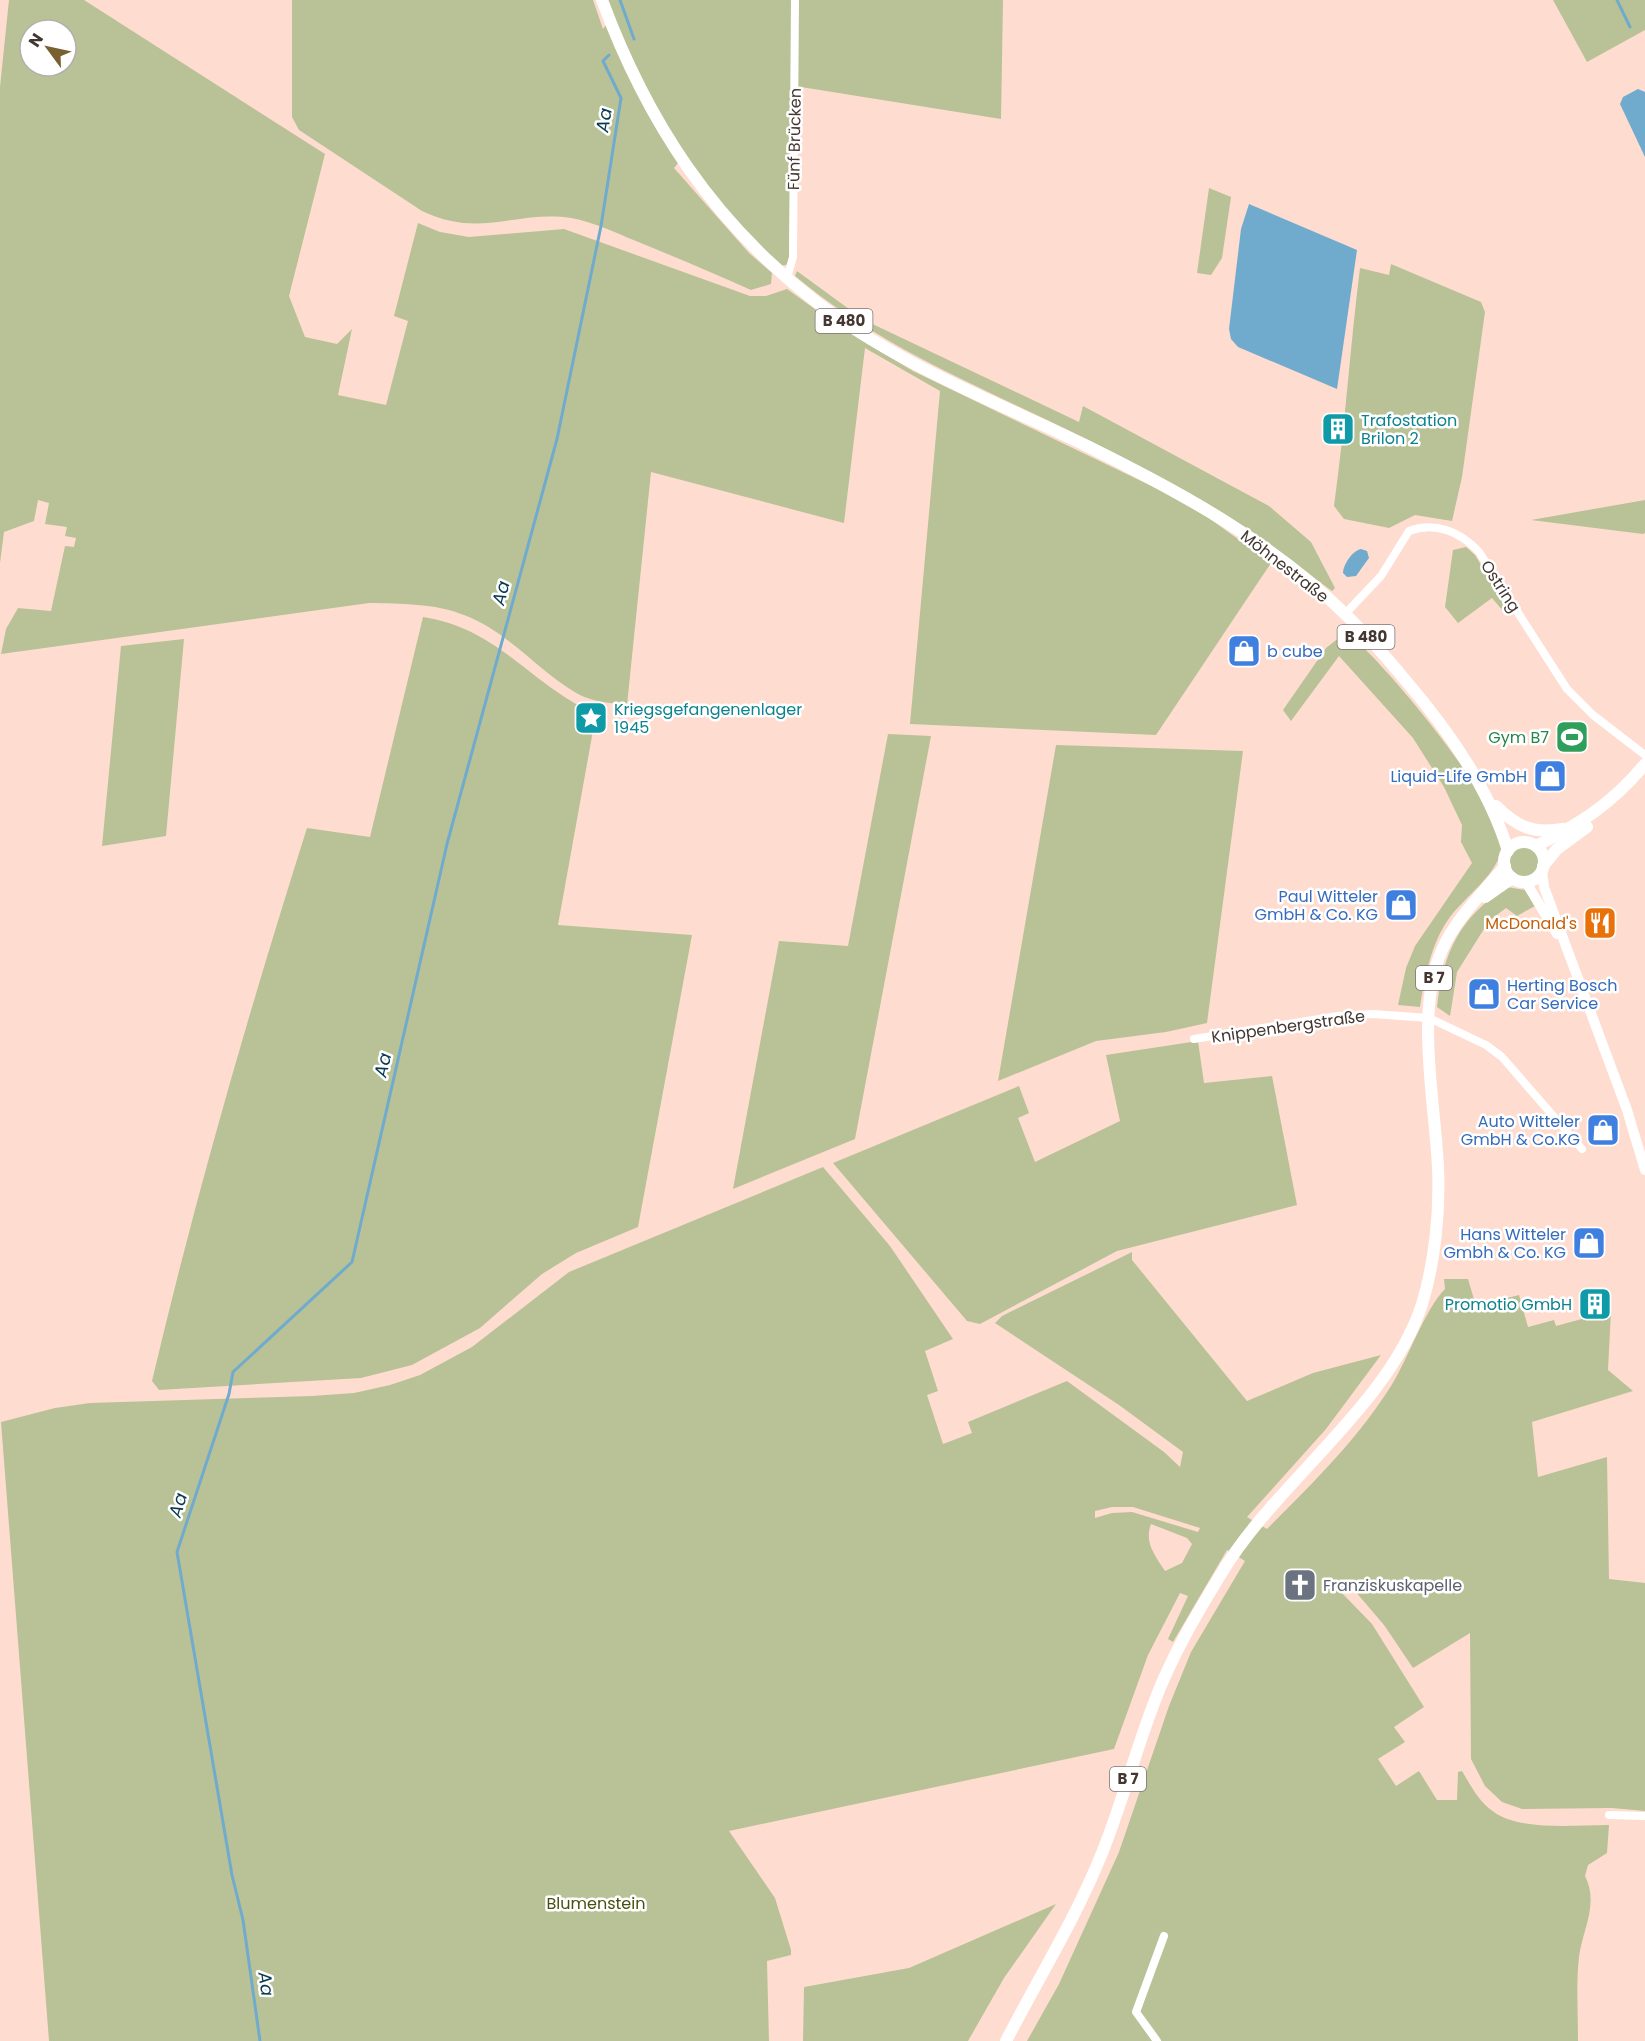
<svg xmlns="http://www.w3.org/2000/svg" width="1645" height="2041" viewBox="0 0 1645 2041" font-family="Poppins,sans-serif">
<rect width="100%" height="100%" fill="#feddd0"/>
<g fill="#b8c296" fill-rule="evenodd">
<path d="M9,0H84L325,154L289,296L305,337L337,344L352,329L338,395L386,405L408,321L394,316L418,223L440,232L469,237L564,229L750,296H766L787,289L840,327L913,371L1166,493L1206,516L1271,563L1156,735L910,724L940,391L865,348L844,523L651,472L627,705C610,703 593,702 578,694C538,671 509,632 464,615C434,603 401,604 369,603L1,654L6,629L18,608L51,611L65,546L74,547L76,538L65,536L67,527L45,524L49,503L38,500L34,521L4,532L0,563V87ZM30,30H66V66H30Z"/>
<path d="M292,0H593L603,29L613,16L607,0H1003L1001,119L801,87L792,88L789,264L781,266L717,200L684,156L674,168L749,253L772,273L771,284L751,290C713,273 675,257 636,241C616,233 594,222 571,218C515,210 481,239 422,211L299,130L292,117Z"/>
<path d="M1553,0H1645V30L1587,62Z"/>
<path d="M1209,188L1231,197L1222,258L1211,275L1197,273Z"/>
<path d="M1391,264L1481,302L1485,312L1462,477L1452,521L1415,515L1389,528L1344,519L1334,506C1345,427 1350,348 1360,268L1389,275Z"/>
<path d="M797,271L864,320L1079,422L1083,406L1269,506L1311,542L1335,588L1332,591C1306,572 1282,552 1255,534C1202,497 1142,467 1084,438C982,387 884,350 795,276Z"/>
<path d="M1645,500V533L1643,534L1531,520Z"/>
<path d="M1466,547L1475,555L1508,609L1503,611L1492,598L1458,623L1445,607L1453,550Z"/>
<path d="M423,617C500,629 530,685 596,714L558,925L692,935L638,1227L576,1253L542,1274L480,1328L412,1365L361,1378L159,1390L152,1381C196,1194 249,1011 307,828L370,837Z"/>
<path d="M1340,637H1352C1385,664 1511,812 1501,852C1494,877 1465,897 1450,917C1431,943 1425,976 1420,1007L1398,1005L1406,968L1415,946L1472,863L1461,842L1462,825L1444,787L1413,738L1339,656L1291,721L1283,710L1326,648Z"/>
<path d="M184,639L166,836L102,846L121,646Z"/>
<path d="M888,734L931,736L855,1139L733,1189L779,941L848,946Z"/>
<path d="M1056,745L1243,751L1207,1023L1166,1032L1096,1041L998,1081Z"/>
<circle cx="1524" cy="862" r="15"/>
<path d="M1507,887L1525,890L1535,906L1517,916L1506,908L1489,921L1457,972L1450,1016L1437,1007C1443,952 1460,917 1507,887Z"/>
<path d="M1198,1041L1204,1083L1272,1076L1297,1205L1117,1251L980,1324L967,1321L833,1163L1019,1086L1029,1113L1018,1118L1035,1162L1120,1121L1106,1055Z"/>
<path d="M823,1167L890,1246L953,1339L925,1351L938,1391L927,1395L943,1444L972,1433L968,1422L1067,1381L1164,1452L1180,1467L1183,1452L1119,1405L995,1323L1002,1316L1132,1252V1260L1247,1401L1313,1373L1381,1355L1326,1429L1247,1517L1267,1529C1312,1484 1357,1440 1391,1386C1408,1359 1425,1309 1445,1289L1444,1279H1468L1476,1306L1519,1295L1528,1327L1554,1320L1556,1326L1611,1311L1608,1370L1633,1391L1532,1422L1538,1477L1607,1457L1609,1579L1645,1583V1811L1612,1808L1522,1809L1502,1802L1485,1786L1471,1759L1470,1633L1413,1668L1384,1625L1349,1584L1338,1589L1372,1624L1424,1707L1394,1727L1405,1742L1378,1759L1396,1786L1419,1771L1437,1800H1457L1458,1772L1462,1771C1471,1786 1479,1802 1494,1812C1519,1831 1578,1825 1609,1825L1607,1853L1588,1865L1585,1876C1599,1904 1583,1928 1579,1957C1576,1984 1578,2013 1578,2041H1027L1059,1984L1119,1852L1169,1706L1191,1652L1245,1561L1227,1550L1173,1642L1168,1639L1188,1596L1180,1593L1148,1655L1114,1749L729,1831L775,1898L791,1950V1955L767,1961L769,2041H49L1,1422L55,1408L90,1403L312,1396L354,1393L390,1385L420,1375L472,1347L569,1272ZM1112,1507H1133L1200,1528L1198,1532L1132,1512L1112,1513L1095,1518V1511ZM1151,1524L1187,1538L1192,1544L1182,1563L1165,1571C1155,1555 1144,1543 1151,1524Z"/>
<path d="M1056,1904L1004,1978L968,2041H803L804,1987L909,1968Z"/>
</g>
<g fill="#70abcd">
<path d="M1638,89L1645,92V157L1620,104L1623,97Z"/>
<path d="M1249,204L1357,250L1337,389L1238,347L1231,339L1229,329L1241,229Z"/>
<path d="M1361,549L1367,551L1369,558L1356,576L1347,577L1343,573C1343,565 1352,551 1361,549Z"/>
</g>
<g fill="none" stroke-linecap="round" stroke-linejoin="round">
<g stroke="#70abcd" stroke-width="3">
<path d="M620,0L634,39"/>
<path d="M1617,0L1630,27"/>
<path d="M260,2041L243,1920L232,1875L177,1552L229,1394L233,1372L352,1262L447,844L557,439L601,226L621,98L603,61L609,55"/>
</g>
<g stroke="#fff" stroke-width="8">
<path d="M787,278L793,257L795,0"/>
<path d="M1345,614L1381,576L1409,531C1435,521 1461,532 1479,552L1567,689L1593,715L1645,755"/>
<path d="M1194,1039L1338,1016L1373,1014L1429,1018L1486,1045L1502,1057L1582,1149"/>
<path d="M1609,1815L1645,1816"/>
<path d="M1157,2041L1136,2012L1164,1936"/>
</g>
<g stroke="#fff" stroke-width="10">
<path d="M1542,871L1544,887L1627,1110L1645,1170"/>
<path d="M1526,882L1557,934"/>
</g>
<g stroke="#fff" stroke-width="12">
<path d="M602,0C647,121 712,221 815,301C896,364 995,401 1087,446C1178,491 1272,542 1345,614C1367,635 1387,658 1406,681C1449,731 1489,788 1508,851"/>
<path d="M1496,806C1517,827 1533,834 1563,829"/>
<circle cx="1524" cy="862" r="20"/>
<path d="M1536,846C1581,823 1612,804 1645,764"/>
<path d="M1543,866L1557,849L1587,827"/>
<path d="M1485,897L1512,878"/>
<path d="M1006,2041C1038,1979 1076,1918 1102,1853C1122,1804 1135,1752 1154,1703C1171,1657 1196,1615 1221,1574C1274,1484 1390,1405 1422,1304C1435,1262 1440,1211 1438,1167C1435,1103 1415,1009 1442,950C1456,918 1483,893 1505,866"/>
</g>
</g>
<defs>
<g id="building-square" transform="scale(1.725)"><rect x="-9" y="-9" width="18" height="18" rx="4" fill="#0f9aa8" stroke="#fff"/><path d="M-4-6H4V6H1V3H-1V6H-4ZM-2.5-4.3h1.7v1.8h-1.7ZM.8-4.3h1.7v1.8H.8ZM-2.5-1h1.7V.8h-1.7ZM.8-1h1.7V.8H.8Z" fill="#fff"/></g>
<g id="shop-square" transform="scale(1.725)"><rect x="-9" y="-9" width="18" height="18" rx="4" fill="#3f7fe0" stroke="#fff"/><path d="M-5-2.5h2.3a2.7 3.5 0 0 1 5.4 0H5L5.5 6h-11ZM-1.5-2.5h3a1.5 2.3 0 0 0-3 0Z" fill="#fff"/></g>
<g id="sight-square" transform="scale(1.725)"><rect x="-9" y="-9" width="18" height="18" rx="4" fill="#0f9aa8" stroke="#fff"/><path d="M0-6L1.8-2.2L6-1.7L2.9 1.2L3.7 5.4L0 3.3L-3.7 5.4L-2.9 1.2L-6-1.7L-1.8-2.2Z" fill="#fff"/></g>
<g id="stadium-square" transform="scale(1.725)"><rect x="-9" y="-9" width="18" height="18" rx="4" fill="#2e9e5b" stroke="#fff"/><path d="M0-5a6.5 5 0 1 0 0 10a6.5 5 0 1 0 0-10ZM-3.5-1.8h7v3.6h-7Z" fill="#fff"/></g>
<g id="restaurant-square" transform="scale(1.725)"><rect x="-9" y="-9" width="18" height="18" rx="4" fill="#e8710a" stroke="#fff"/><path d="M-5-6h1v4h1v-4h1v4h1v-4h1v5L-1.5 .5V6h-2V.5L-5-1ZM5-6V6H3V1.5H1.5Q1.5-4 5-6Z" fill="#fff"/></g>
<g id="church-square" transform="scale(1.725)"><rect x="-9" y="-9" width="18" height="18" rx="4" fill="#6b7280" stroke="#fff"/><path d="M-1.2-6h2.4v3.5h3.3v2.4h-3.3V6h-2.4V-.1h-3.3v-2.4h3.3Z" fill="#fff"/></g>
</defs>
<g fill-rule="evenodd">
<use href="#building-square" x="1338" y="429"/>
<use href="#shop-square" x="1244" y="651"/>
<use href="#sight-square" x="591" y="718"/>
<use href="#stadium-square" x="1572" y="737"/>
<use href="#shop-square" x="1550" y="776"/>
<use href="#shop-square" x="1401" y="905"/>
<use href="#restaurant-square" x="1600" y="923"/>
<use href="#shop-square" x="1484" y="994"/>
<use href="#shop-square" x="1603" y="1130"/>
<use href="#shop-square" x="1589" y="1243"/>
<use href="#building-square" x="1595" y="1304"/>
<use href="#church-square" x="1300" y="1585"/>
</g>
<g text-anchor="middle" stroke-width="5" stroke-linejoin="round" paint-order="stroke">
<g fill="#fff" stroke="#7c7370" stroke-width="1.5">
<rect x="815.5" y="309" width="57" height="24" rx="4.5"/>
<rect x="1337.5" y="625" width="57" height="24" rx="4.5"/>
<rect x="1416" y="966" width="36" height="24" rx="4.5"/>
<rect x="1110" y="1767" width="36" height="24" rx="4.5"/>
</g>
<g font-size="15" font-weight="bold" fill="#443732">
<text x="844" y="326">B 480</text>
<text x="1366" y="642">B 480</text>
<text x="1434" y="983">B 7</text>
<text x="1128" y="1784">B 7</text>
</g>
<g font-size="16" fill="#443732" stroke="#fff">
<text transform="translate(794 139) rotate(-89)" y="6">Fünf Brücken</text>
<text transform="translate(1285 566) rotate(38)" y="6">Möhnestraße</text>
<text transform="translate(1501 586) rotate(57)" y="6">Ostring</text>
<text transform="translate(1288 1026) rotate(-8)" y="6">Knippenbergstraße</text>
</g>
<g font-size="16" fill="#0d838f" stroke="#fff" text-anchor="start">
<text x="1361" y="426">Trafostation<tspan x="1361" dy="18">Brilon 2</tspan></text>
<text x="614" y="715">Kriegsgefangenenlager<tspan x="614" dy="18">1945</tspan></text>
<text x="1572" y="1310" text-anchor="end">Promotio GmbH</text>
</g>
<g font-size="16" fill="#366cbe" stroke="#fff" text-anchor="end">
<text x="1267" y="657" text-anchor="start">b cube</text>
<text x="1527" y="782">Liquid-Life GmbH</text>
<text x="1378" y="902">Paul Witteler<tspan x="1378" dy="18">GmbH &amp; Co. KG</tspan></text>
<text x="1507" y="991" text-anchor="start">Herting Bosch<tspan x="1507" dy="18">Car Service</tspan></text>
<text x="1580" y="1127">Auto Witteler<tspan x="1580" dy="18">GmbH &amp; Co.KG</tspan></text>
<text x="1566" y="1240">Hans Witteler<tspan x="1566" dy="18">Gmbh &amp; Co. KG</tspan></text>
</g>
<g font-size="16" fill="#27864d" stroke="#fff" text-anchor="end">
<text x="1549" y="743">Gym B7</text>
</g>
<g font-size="16" fill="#c56008" stroke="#fff" text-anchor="end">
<text x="1577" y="929">McDonald's</text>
</g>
<g font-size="16" fill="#5b616d" stroke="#fff" text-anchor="start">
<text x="1323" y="1591">Franziskuskapelle</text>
</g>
<g font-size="16" fill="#47500e" stroke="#fff">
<text x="596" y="1909">Blumenstein</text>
</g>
<g font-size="18" font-style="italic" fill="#073b52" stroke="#fff">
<text transform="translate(604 120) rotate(-81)" y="6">Aa</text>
<text transform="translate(501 593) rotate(-75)" y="6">Aa</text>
<text transform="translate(383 1065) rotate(-77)" y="6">Aa</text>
<text transform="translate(178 1505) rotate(-73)" y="6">Aa</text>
<text transform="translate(266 1984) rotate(82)" y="6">Aa</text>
</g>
</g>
<g transform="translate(48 48) rotate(303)"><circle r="28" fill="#ffffff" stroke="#b4afad" stroke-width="1.5"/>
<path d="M0-4.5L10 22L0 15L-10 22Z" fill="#786030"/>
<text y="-9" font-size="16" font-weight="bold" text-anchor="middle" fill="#443732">N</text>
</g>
</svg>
